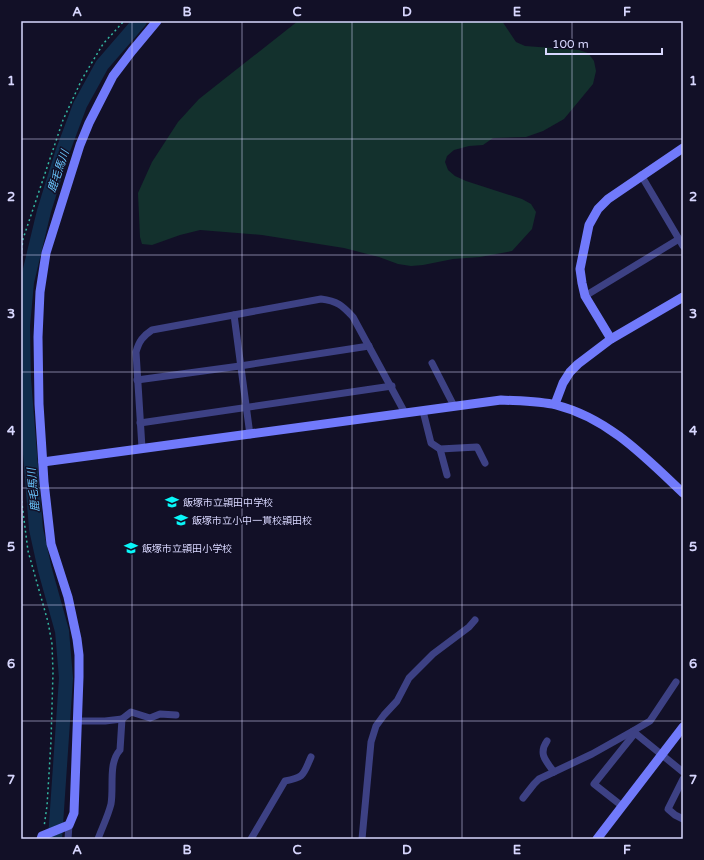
<svg xmlns="http://www.w3.org/2000/svg" width="704" height="860" viewBox="0 0 704 860" font-family="'Varela Round','Noto Sans JP',sans-serif">
<rect width="100%" height="100%" fill="#121027"/>
<path fill="#13312d" d="M298,21H502L516,42L525,46L579,50L588,53L594,61L596,71L593,84L564,119L543,131L526,137L493,138L483,145L469,146L454,150L447,156L445,162L448,170L455,176L466,181L522,199L531,204L536,212L532,229L512,251L480,257L453,259L423,265L411,266L398,264L379,257L344,248L262,235L200,230L180,235L152,245L142,244L140,237L138,193L152,162L178,122L199,99Z"/>
<g fill="none" stroke-linecap="round" stroke-linejoin="round">
<path stroke="#102c4b" stroke-width="14" d="M55,839L66,678L62,631L45,570L36,529L24,379L23,326L27,282L44,211L62,153L80,105L102,65L140,21"/>
<g stroke="#33b6a2" stroke-width="1.5" stroke-dasharray="2 3" stroke-linecap="butt">
<path d="M21,255L23,239L63,120L82,79L103,44L124,21"/>
<path d="M21,496L28,551L48,622L52,644L53,672L51,741L47,806L44,827"/>
</g>
<g stroke="#3d4184" stroke-width="7">
<path d="M641,175L683,246"/>
<path d="M585,296L679,239"/>
<path d="M234,315L250,435"/>
<path d="M432,363L454,406"/>
<path d="M137,380L240,366L369,346"/>
<path d="M423,411L431,443L440,449L477,447L485,463"/>
<path d="M140,423L392,386"/>
<path d="M142,448L136,352C139,341 143,336 152,330L321,299C337,301 342,305 353,317L405,413"/>
<path d="M440,449L447,475"/>
<path d="M122,719L131,712L150,718L160,714L176,715"/>
<path d="M78,721H105L122,719L120,750C108,763 114,787 111,804C108,816 102,828 98,839"/>
<path d="M633,731L650,721L676,682"/>
<path d="M547,741C538,754 546,761 554,772"/>
<path d="M683,779L668,809L675,815L683,819"/>
<path d="M523,798L534,784L539,779L592,754L633,731L635,733"/>
<path d="M622,806L594,784L635,733L683,772"/>
<path d="M68,839L69,825"/>
<path d="M251,839L285,781C305,777 303,775 311,757"/>
<path d="M362,839L371,742L376,726L384,715L397,701L409,678L433,654L469,627L475,620"/>
</g>
<g stroke="#717afb" stroke-width="9">
<path d="M611,339L585,296L582,283L580,269L589,225L598,209L608,199L683,148"/>
<path d="M555,404L563,383L570,372L578,364L611,339L683,297"/>
<path d="M43,462L501,400C517,401 540,401 556,405C608,418 645,457 683,493"/>
<path d="M41,839L42,836L69,825L74,813L79,677V655L77,639L68,597L51,544L44,482L39,404L38,337L40,292L46,253L80,145L89,123L113,76L132,51L157,21"/>
<path d="M597,839L683,727"/>
</g>
</g>
<path fill="none" stroke="#d8d7fe" stroke-width="1" stroke-opacity="0.55" d="M132,21V839M242,21V839M352,21V839M462,21V839M572,21V839M21,139H683M21,255H683M21,372H683M21,488H683M21,605H683M21,721H683"/>
<defs>
<g id="school-bare" transform="scale(1.08)"><path d="M0-5L7-2L0 1L-7-2ZM-4 1L0 2.5L4 1V4Q0 6-4 4Z" fill="#09f6f8" stroke="#121027" stroke-width="2.5" paint-order="stroke"/></g>
</defs>
<g fill-rule="evenodd">
<use href="#school-bare" x="172" y="502"/>
<use href="#school-bare" x="181" y="520"/>
<use href="#school-bare" x="131" y="548"/>
</g>
<g text-anchor="middle" stroke-width="3" stroke-linejoin="round" paint-order="stroke">
<g font-size="10" fill="#d8d7fe" stroke="#121027" text-anchor="start">
<text x="183" y="506">飯塚市立頴田中学校</text>
<text x="192" y="524">飯塚市立小中一貫校頴田校</text>
<text x="142" y="552">飯塚市立頴田小学校</text>
</g>
<g font-size="11" font-style="italic" fill="#69c4fb" stroke="#121027">
<text transform="translate(58 171) rotate(-71)" y="4">鹿毛馬川</text>
<text transform="translate(33 490) rotate(-95)" y="4">鹿毛馬川</text>
</g>
</g>
<rect width="704" height="860" fill="none" stroke="#121027" stroke-width="44"/>
<path d="M546 48v6h116v-6" fill="none" stroke="#d8d7fe" stroke-width="2"/>
<text x="552" y="48" font-size="12" fill="#d8d7fe" stroke="#121027" stroke-width="3" paint-order="stroke">100 m</text>
<rect x="22" y="22" width="660" height="816" fill="none" stroke="#d8d7fe" stroke-width="1.5"/>
<g font-size="13" text-anchor="middle" font-weight="bold" fill="#d8d7fe">
<text x="77" y="16">A</text>
<text x="187" y="16">B</text>
<text x="297" y="16">C</text>
<text x="407" y="16">D</text>
<text x="517" y="16">E</text>
<text x="627" y="16">F</text>
<text x="11" y="85">1</text>
<text x="693" y="85">1</text>
<text x="11" y="201">2</text>
<text x="693" y="201">2</text>
<text x="11" y="318">3</text>
<text x="693" y="318">3</text>
<text x="11" y="435">4</text>
<text x="693" y="435">4</text>
<text x="11" y="551">5</text>
<text x="693" y="551">5</text>
<text x="11" y="668">6</text>
<text x="693" y="668">6</text>
<text x="11" y="784">7</text>
<text x="693" y="784">7</text>
<text x="77" y="854">A</text>
<text x="187" y="854">B</text>
<text x="297" y="854">C</text>
<text x="407" y="854">D</text>
<text x="517" y="854">E</text>
<text x="627" y="854">F</text>
</g>
</svg>
